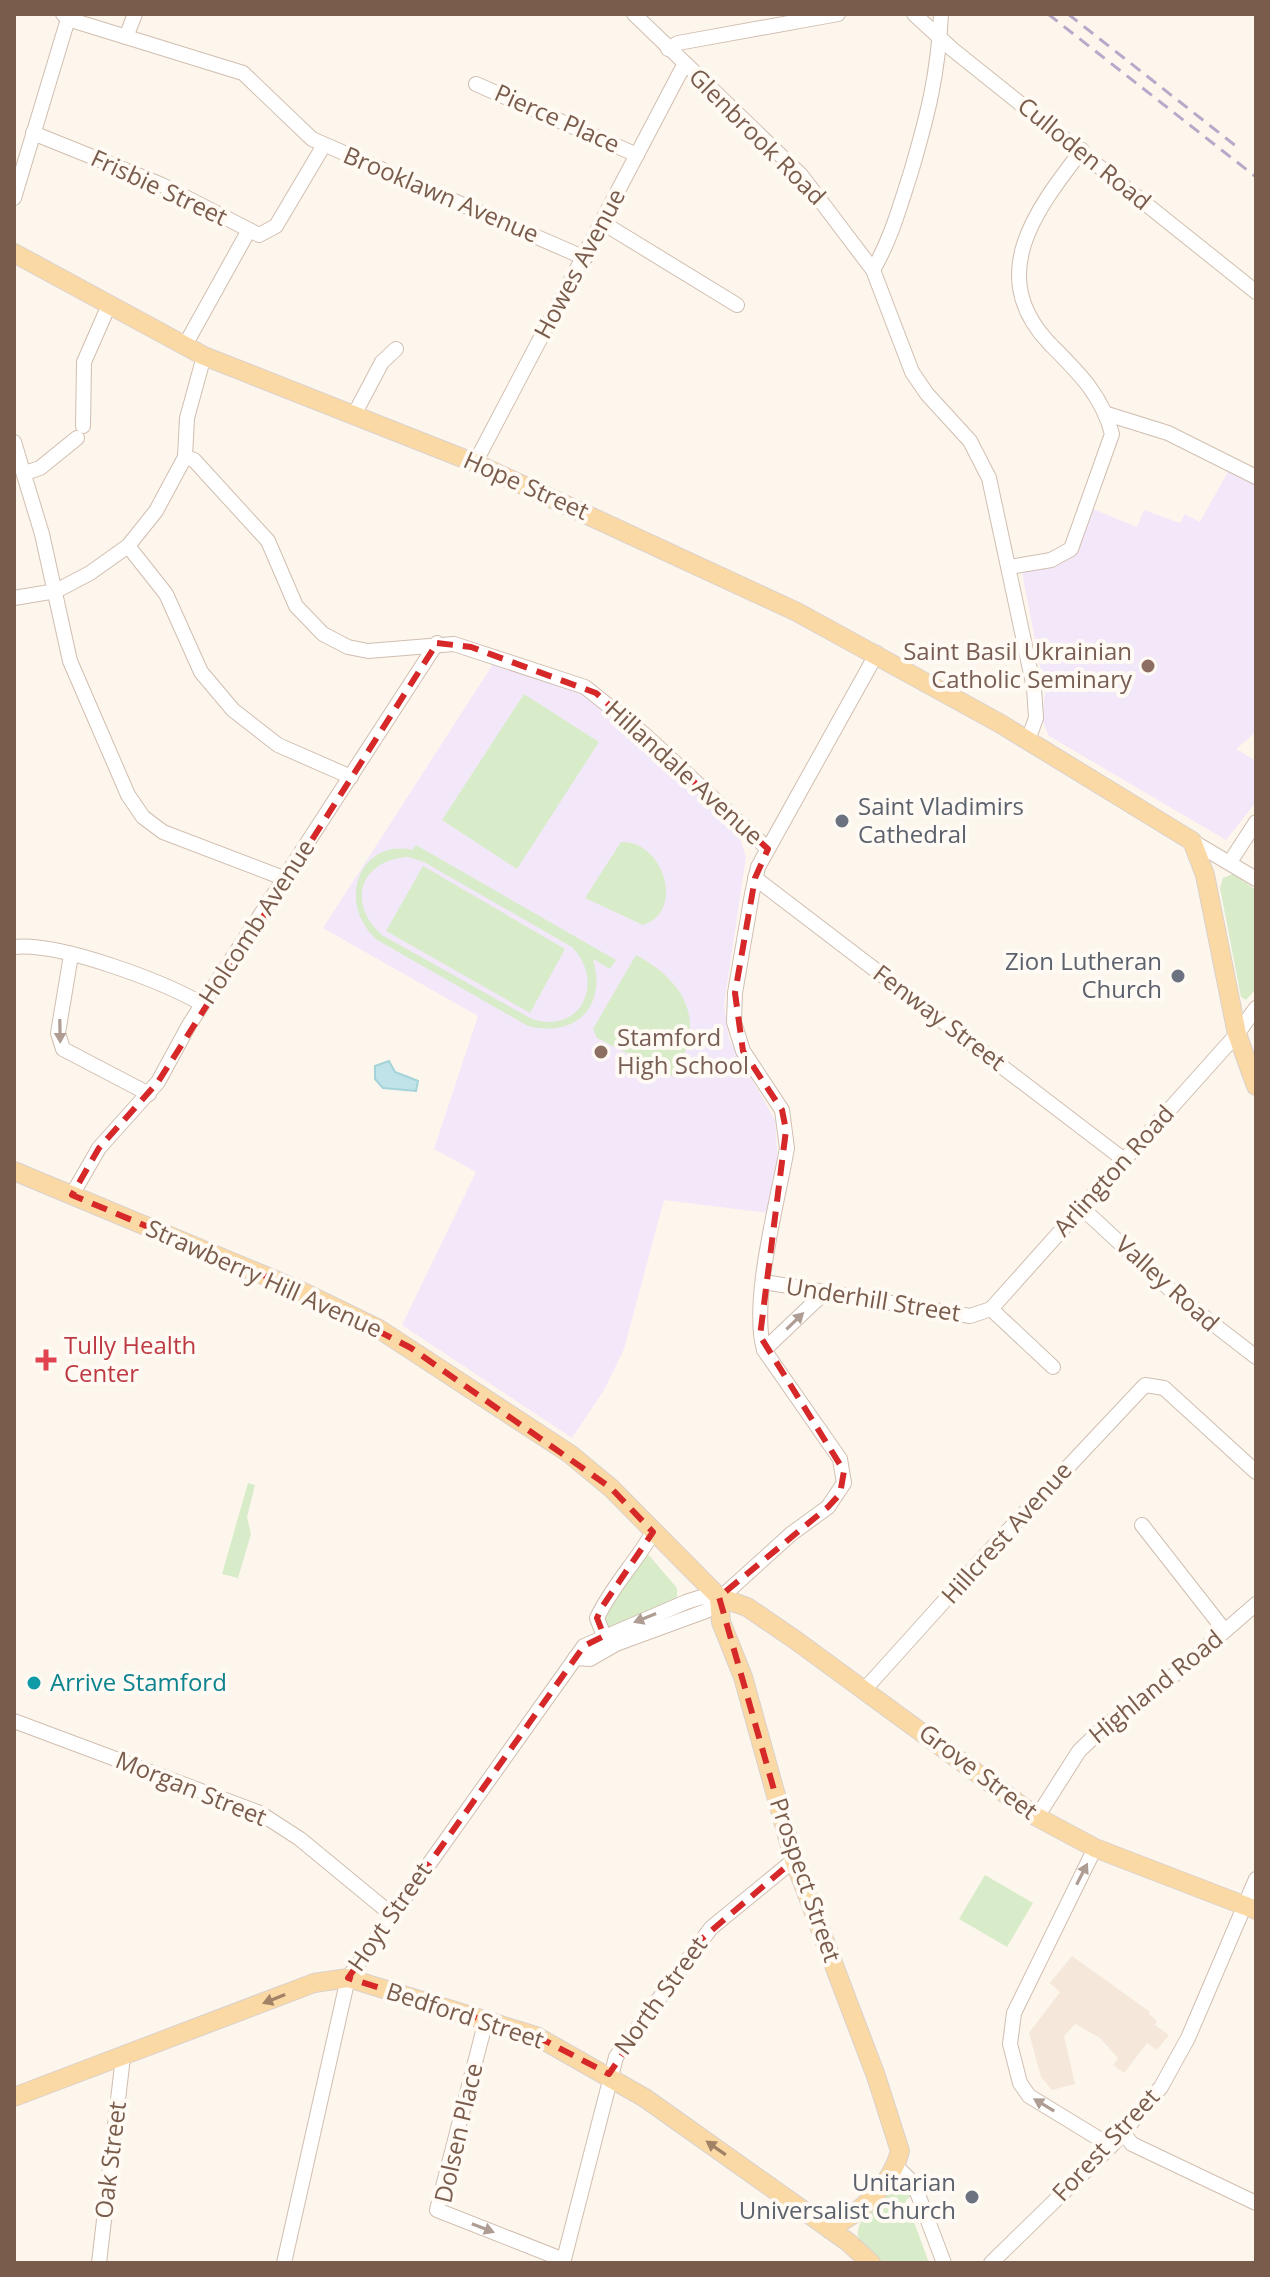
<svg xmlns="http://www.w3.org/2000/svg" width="1270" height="2277" viewBox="0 0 1270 2277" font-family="'Open Sans',sans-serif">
<rect width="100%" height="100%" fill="#fdf6ec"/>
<path fill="#f5e8da" d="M1072,1956L1150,2012L1149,2014L1157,2021L1155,2025L1169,2035L1157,2050L1147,2043L1124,2073L1113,2065L1118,2058L1100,2038L1075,2024L1064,2036L1075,2084L1052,2090L1041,2077L1029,2033L1060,1992L1050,1983Z"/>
<g fill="#f3e8fa">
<path d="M1229,470L1256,485V732L1236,749L1256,761V802L1226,840L1049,736L1042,720L1045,692L1022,572L1057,566L1072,557L1080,545L1093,509L1137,527L1144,510L1180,523L1185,514L1200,522Z"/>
<path d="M495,661L584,695L633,734L727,821L740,838L746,857L724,1005L729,1039L775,1120L778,1161L769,1213L664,1200L624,1349L604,1390L572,1438L402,1325L476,1172L434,1149L478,1016L323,928Z"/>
</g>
<g fill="#d8ecc9" fill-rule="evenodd">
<path d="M524,694L599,742L517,869L442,820Z"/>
<path d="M621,842C663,840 686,911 643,925L585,898Z"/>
<path d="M416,845L616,960L610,969L593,959C607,1007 576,1038 528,1026L377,940C334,901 362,838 412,850ZM408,857L424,862L572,947C607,983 579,1037 530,1018L382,935C346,903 360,860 408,857Z"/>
<path d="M423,866L565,949L530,1013L386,931Z"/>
<path d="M1233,874L1256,890V989L1246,1000L1241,997L1220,888L1223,878Z"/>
<path d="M636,955C687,982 708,1025 672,1076L597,1038L593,1029Z"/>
<path d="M248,1483L255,1485L247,1517L251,1534L238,1578L222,1574Z"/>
<path d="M647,1553L677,1588V1597L666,1605L606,1628L603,1616Z"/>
<path d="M985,1875L1033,1903L1007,1947L959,1919Z"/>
<path d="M899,2182L908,2185L911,2196L906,2200L929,2263H882C875,2256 863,2248 859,2239C851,2220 887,2194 899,2182Z"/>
</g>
<path fill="#bfe3e8" stroke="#a5d3da" stroke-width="2" d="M389,1061L395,1072L418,1081L416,1091L383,1088L375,1079V1066Z"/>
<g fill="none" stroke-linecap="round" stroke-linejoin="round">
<g stroke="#d1beb0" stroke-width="16">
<g id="minor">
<path d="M63,14L68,19L243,73L312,139L585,258"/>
<path d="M634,14L801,175L873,270L912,372L927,394L970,441L989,478L1034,688L1036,718L1028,740"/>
<path d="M914,14L952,49L1256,292"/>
<path d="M126,37L135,14"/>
<path d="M668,49L678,43L838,14"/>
<path d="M476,84L637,155"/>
<path d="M33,133L162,185L259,235L276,226L324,145"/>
<path d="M14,198L68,19"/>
<path d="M603,223L737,305"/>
<path d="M873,270C891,239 900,206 911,172C928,114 938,75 941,14"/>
<path d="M184,347L249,230"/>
<path d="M1107,414L1168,433L1256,477"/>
<path d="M354,415L382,362L396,349"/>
<path d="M83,426L84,362L109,305"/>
<path d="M14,442L42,534L70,661L128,795L143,817L163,832L286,879"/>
<path d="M185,457L194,460L268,541L296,606L323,634L348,647L368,651L454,644L585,687L644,734L768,849"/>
<path d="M475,463L684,65"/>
<path d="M25,473L40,468L77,438"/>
<path d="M128,546L166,594L201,672L233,710L278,745L351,777"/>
<path d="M1010,567L1051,560L1071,549L1112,434C1102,395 1078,372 1050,344C985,276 1035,211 1082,150"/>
<path d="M14,598L56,591L90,573L128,546L156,511L185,457L187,418L204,356"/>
<path d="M1192,841L1256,879"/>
<path d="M1230,862L1256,822"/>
<path d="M755,878L1123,1159"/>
<path d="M14,947C59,942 162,981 202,1004"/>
<path d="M71,955L58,1033L63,1049L149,1094"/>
<path d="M72,1195L99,1148L158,1082L189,1025L437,643"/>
<path d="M1082,1208L1177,1296L1256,1357"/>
<path d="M764,1282L970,1316L991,1309L1237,1034L1256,1008"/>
<path d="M991,1309L1053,1367"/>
<path d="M764,1350L825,1292"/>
<path d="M1142,1525L1225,1631"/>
<path d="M604,1636L597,1618C611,1587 637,1561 653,1532"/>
<path d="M575,1658L590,1659L616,1644L706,1611L791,1534L828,1507L844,1483L840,1459L764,1350C750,1301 778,1201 787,1148L782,1110L743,1051L734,1022L735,993L752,894L758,867L877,653"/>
<path d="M865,1689L1002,1537L1145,1385L1164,1388L1256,1472"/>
<path d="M14,1721L260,1813L300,1839L391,1914"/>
<path d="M1037,1817L1079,1751L1105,1726L1166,1682L1256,1604"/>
<path d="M1095,1848L1014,2013L1010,2044L1020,2083L1029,2096L1111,2146"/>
<path d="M486,2020L437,2210L564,2260"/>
<path d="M1123,2133L1132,2144L1256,2203"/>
<path d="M895,2165L914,2184L944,2263"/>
<path d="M99,2263L123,2057"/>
<path d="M284,2263L348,1978L584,1646L686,1602L705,1596L719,1597"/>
<path d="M563,2263L616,2057L711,1928L794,1860"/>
<path d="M991,2263L1115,2142L1161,2087L1188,2038L1256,1879"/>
</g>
</g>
<g stroke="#dad1cd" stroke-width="20">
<g id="major">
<path d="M14,253L204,356L475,463L797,612L1001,724L1192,841L1205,875L1237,1034L1256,1086"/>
<path d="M14,1171L299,1290L379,1329L570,1454L611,1488L719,1597L747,1607L794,1639L1037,1817L1095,1848L1256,1910"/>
<path d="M719,1597L721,1622L743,1677L794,1860L876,2076L900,2151C892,2184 859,2215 829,2228"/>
<path d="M14,2097L314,1983L348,1978L536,2036L645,2098L848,2242L871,2263"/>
</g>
</g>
<use href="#minor" stroke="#fff" stroke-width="14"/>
<use href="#major" stroke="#fbd9a5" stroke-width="18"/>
<g stroke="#b9a8c9" stroke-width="3" stroke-dasharray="12 8" stroke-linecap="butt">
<path d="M1048,14L1256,177"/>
<path d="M1068,14L1241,150"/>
</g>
</g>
<defs><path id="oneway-solid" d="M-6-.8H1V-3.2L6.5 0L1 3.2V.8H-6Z" transform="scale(2)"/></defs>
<g fill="#af9d94">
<use href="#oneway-solid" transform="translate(60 1031) rotate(89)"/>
<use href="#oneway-solid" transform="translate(795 1321) rotate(-44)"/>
<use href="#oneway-solid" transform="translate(645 1618) rotate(158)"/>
<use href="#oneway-solid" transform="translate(1082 1874) rotate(-63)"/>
<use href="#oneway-solid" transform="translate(1044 2105) rotate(-149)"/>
<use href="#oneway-solid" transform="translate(483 2228) rotate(21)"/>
</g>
<g fill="#a18267">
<use href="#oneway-solid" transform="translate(274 1999) rotate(158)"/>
<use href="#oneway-solid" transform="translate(716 2148) rotate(-145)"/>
</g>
<path fill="none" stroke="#d62828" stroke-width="6" stroke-dasharray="16 10" stroke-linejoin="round" d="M437,643L471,647L596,693L768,849L755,878L735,993L743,1051L782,1110L786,1130L760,1336L844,1471L840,1494L828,1507L719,1597L794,1860L698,1942L609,2074L536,2036L348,1978L584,1646L604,1636L597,1618L602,1607L653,1532L611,1488L411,1348L299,1290L72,1195L99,1148L158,1082Z"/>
<g fill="#8d6e63" stroke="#fffaf3" stroke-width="3">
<circle cx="1148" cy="666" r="8"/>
<circle cx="601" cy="1052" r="8"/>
</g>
<g fill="#6b7280" stroke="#fffaf3" stroke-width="3">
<circle cx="842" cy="821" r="8"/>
<circle cx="1178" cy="976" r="8"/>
<circle cx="972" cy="2197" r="8"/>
</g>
<path fill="#e0444e" stroke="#fffaf3" stroke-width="3" d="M42 1348h8v8h8v8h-8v8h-8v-8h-8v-8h8z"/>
<circle fill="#0f9aa8" stroke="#fffaf3" stroke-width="3" cx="34" cy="1683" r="8"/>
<g text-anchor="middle" stroke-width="8" stroke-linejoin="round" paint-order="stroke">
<g font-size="24" fill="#7a5c4d" stroke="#fffaf3">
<text transform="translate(557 119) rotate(24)" y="8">Pierce Place</text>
<text transform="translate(757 137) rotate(45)" y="8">Glenbrook Road</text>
<text transform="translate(1084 154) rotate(39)" y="8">Culloden Road</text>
<text transform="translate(159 188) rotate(25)" y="8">Frisbie Street</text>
<text transform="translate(441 195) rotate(23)" y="8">Brooklawn Avenue</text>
<text transform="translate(580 264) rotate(-62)" y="8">Howes Avenue</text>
<text transform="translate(526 486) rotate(24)" y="8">Hope Street</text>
<text transform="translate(684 773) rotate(42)" y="8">Hillandale Avenue</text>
<text transform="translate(257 922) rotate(-57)" y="8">Holcomb Avenue</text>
<text transform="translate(939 1018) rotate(37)" y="8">Fenway Street</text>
<text transform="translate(1114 1171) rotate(-48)" y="8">Arlington Road</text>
<text transform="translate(264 1279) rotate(24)" y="8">Strawberry Hill Avenue</text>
<text transform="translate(1167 1284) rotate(42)" y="8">Valley Road</text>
<text transform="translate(873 1300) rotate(9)" y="8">Underhill Street</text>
<text transform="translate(1007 1533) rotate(-48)" y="8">Hillcrest Avenue</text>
<text transform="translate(1156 1687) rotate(-39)" y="8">Highland Road</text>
<text transform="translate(978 1772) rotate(37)" y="8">Grove Street</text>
<text transform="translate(191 1789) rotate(22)" y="8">Morgan Street</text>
<text transform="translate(805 1880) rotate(71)" y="8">Prospect Street</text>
<text transform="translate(390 1917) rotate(-55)" y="8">Hoyt Street</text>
<text transform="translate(661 1996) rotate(-54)" y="8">North Street</text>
<text transform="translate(465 2016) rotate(18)" y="8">Bedford Street</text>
<text transform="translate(459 2133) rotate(-77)" y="8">Dolsen Place</text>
<text transform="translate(1106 2145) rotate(-47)" y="8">Forest Street</text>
<text transform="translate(111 2160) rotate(-83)" y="8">Oak Street</text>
</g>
<g font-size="24" fill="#785e54" stroke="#fffaf3" text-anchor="end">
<text x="1132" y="660">Saint Basil Ukrainian<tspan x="1132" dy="28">Catholic Seminary</tspan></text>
<text x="617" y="1046" text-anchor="start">Stamford<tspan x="617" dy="28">High School</tspan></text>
</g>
<g font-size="24" fill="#5b616d" stroke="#fffaf3" text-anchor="end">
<text x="858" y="815" text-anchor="start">Saint Vladimirs<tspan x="858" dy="28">Cathedral</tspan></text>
<text x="1162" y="970">Zion Lutheran<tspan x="1162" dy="28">Church</tspan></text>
<text x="956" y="2191">Unitarian<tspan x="956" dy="28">Universalist Church</tspan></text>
</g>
<g font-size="24" fill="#be3a42" stroke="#fffaf3" text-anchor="start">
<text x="64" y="1354">Tully Health<tspan x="64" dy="28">Center</tspan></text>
</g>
<g font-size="24" fill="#0d838f" stroke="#fffaf3" text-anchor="start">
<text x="50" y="1691">Arrive Stamford</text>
</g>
</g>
<rect width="1270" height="2277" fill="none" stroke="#7a5c4d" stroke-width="32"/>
</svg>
